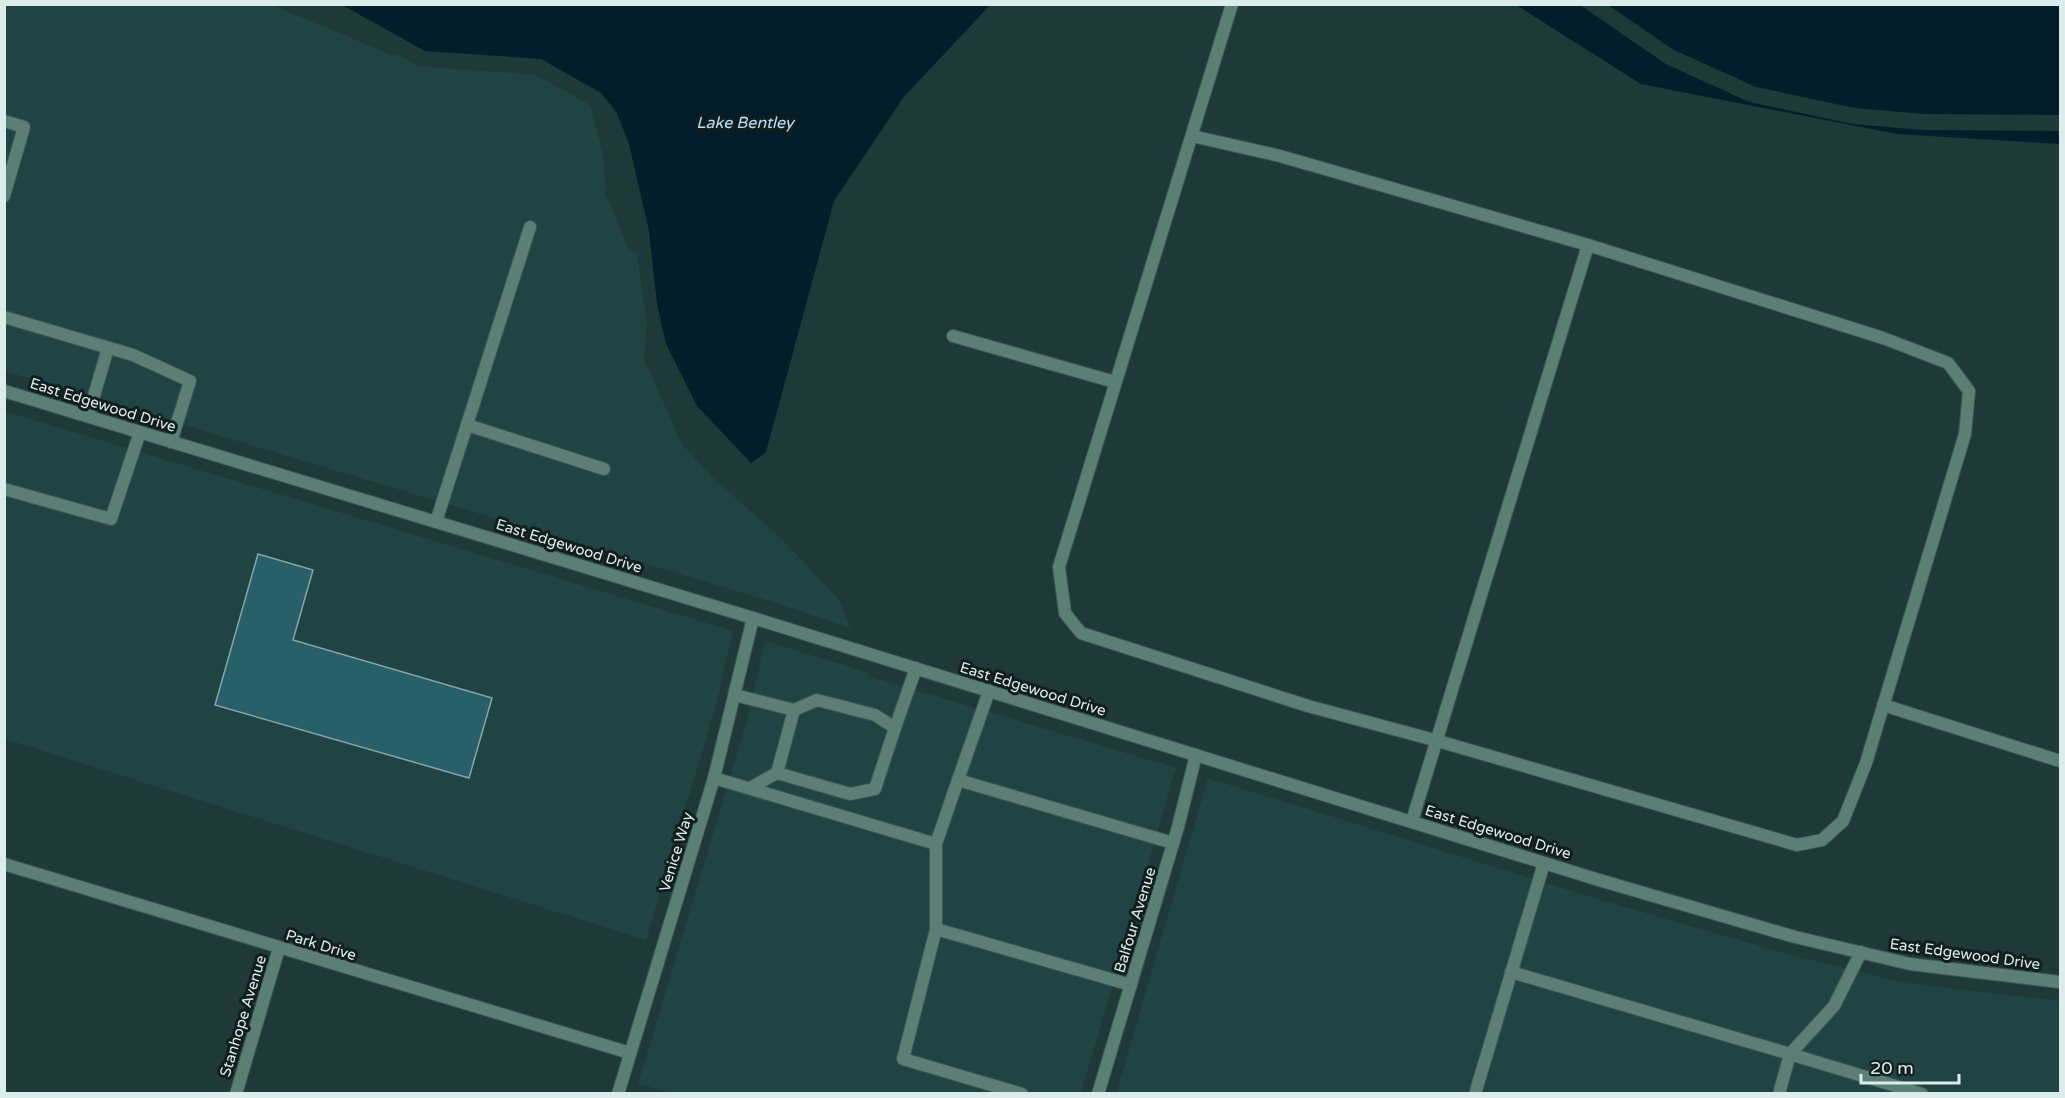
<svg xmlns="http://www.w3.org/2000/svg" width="2065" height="1098" viewBox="0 0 2065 1098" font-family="'Varela Round',sans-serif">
<rect width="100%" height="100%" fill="#1e3938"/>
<g fill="#204443">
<path d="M4,5H272L392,55L397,54L418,66L536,75L590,105L603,154L606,195L629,250L637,253L647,324L644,359L682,444L712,477L782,539L840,601L850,628L773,602L5,371Z"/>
<path d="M4,411L733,631L715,709L646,940L5,739Z"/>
<path d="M765,641L867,672L868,676L1176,768L1081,1093L678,1094L638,1084L748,717Z"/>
<path d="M1208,778L1594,898L1790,955L1906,983L2060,1001V1093L1116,1094Z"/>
</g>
<g fill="#031e2a">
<path d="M342,5H990L903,98L834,201L766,452L751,463L697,406L666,344L657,304L649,231L629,144L617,113L601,93L541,59L425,51Z"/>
<path d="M1516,5H1580L1666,64L1749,102L1853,124L1923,130L2060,131V144L1897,134L1641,84Z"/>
<path d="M1608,5H2060V115L1924,114L1855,108L1756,87L1674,50Z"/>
</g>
<path fill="#28606a" stroke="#87a4a9" stroke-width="1.5" d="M258,554L313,570L293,640L492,698L469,778L215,705Z"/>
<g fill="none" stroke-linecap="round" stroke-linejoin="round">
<g stroke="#3c5655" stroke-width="14">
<g id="service">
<path d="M4,121L24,127L4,196"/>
<path d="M1192,136L1280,156L1588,245L1883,338L1948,363L1969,391L1965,434L1866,763L1843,821L1822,840L1797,845L1438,741L1308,706L1081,633L1065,613L1059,567L1232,4"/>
<path d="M4,317L133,355L190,381L171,442"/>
<path d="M953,336L1115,382"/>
<path d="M88,416L108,348"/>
<path d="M467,425L604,469"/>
<path d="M4,489L111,519L140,432"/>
<path d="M436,522L530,227"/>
<path d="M735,695L794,710L817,700L875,715L895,728L875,789L850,794L777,773"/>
<path d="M1883,705L2060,761"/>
<path d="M895,728L916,668"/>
<path d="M714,778L936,844V929L1131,985"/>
<path d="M958,780L989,691"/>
<path d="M750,788L777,773L794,710"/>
<path d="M1412,821L1588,245"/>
<path d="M936,844L958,780L1173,843"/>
<path d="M936,929L903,1059L1022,1094"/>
<path d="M1861,952L1834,1006L1790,1054L1922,1094"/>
<path d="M1511,972L1790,1054L1779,1094"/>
<path d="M1475,1094L1544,863"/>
</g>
</g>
<g stroke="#3c5655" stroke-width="14">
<g id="minor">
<path d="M4,864L630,1053"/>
<path d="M236,1094L279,948"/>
<path d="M618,1094L714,778L753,618"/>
<path d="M1098,1094L1178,827L1196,755"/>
</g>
</g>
<g stroke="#3c5655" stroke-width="14">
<path id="tertiary" d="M4,391L753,618L1599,880L1795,937L1910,964L2060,982"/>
</g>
<use href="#service" stroke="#5b7f74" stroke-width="12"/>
<use href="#minor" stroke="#5b7f74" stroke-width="12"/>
<use href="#tertiary" stroke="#5b7f74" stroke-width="12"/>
</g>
<g text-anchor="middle" stroke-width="6" stroke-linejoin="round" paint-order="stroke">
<g font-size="15" fill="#dceceb" stroke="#121e1d">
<text transform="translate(103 405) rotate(17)" y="5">East Edgewood Drive</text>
<text transform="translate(569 546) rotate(17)" y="5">East Edgewood Drive</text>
<text transform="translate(1033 689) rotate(17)" y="5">East Edgewood Drive</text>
<text transform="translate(1498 832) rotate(17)" y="5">East Edgewood Drive</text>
<text transform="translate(676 852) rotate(-73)" y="5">Venice Way</text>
<text transform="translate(1135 920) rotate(-73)" y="5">Balfour Avenue</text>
<text transform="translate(321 945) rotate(17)" y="5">Park Drive</text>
<text transform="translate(1965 954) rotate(8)" y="5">East Edgewood Drive</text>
<text transform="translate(243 1016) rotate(-73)" y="5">Stanhope Avenue</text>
</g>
<g font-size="16" font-style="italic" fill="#b8e2f7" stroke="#121e1d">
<text x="745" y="128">Lake Bentley</text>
</g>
</g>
<rect width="2065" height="1098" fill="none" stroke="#dceceb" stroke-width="12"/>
<path d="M1861 1074v9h98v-9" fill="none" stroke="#dceceb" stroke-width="3"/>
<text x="1870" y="1074" font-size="18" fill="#dceceb" stroke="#121e1d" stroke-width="4.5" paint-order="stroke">20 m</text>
</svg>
